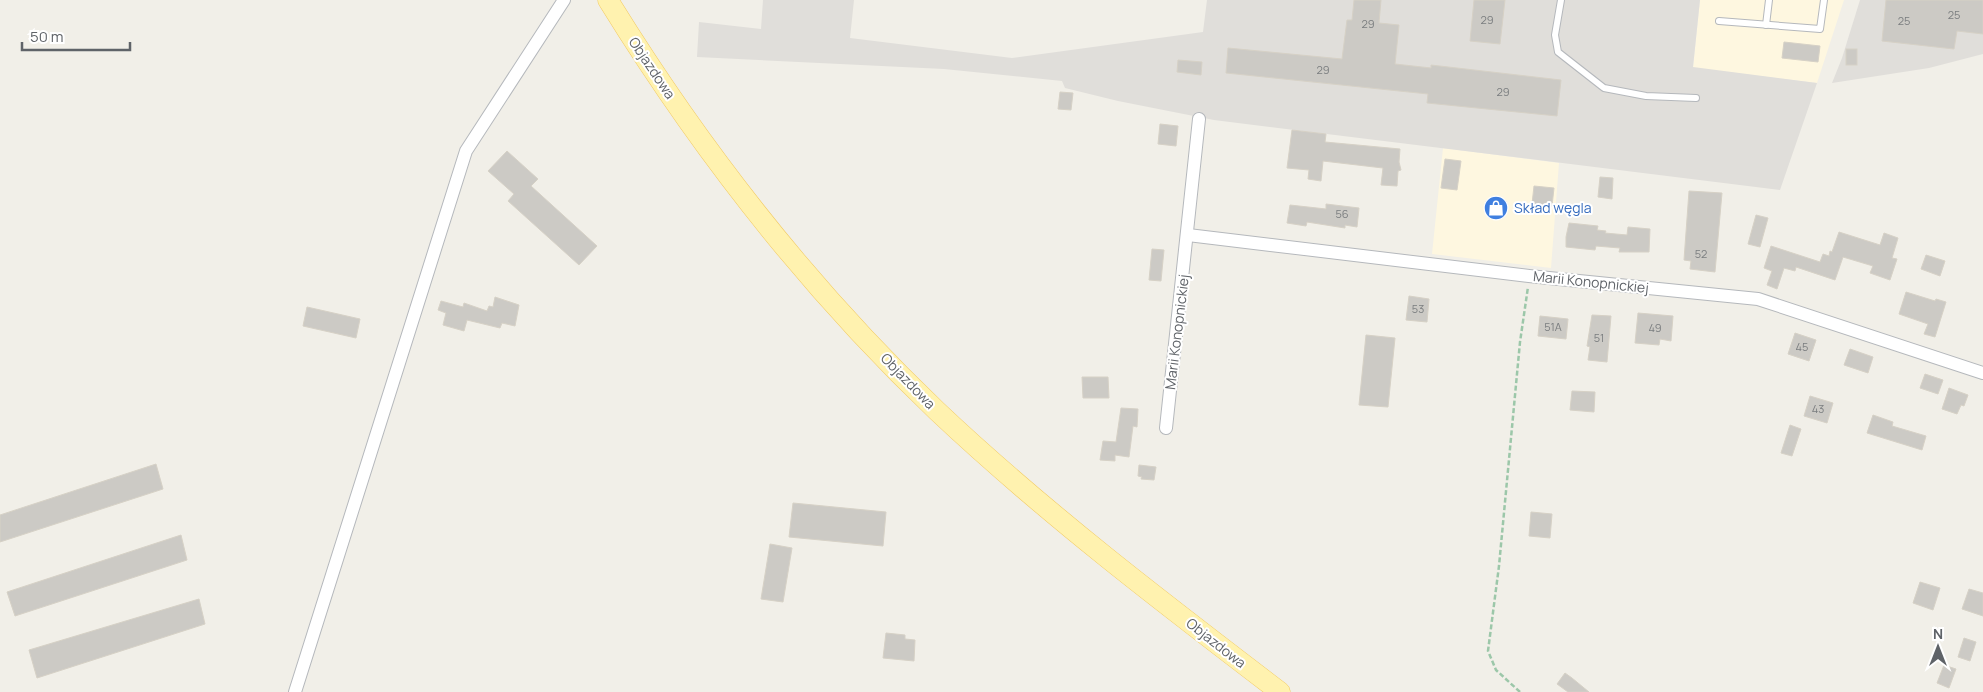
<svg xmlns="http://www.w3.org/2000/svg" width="1983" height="692" viewBox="0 0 1983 692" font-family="Manrope,sans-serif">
<rect width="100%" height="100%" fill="#f1efe8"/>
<g fill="#fef7e0">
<path d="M1700,0H1844L1817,83L1693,68Z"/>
<path d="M1443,148L1559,163L1551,268L1432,254Z"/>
</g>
<g fill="#e0deda">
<path d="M763,0H854L850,38L1012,58L1203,32L1207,0H1700L1693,67L1817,83L1780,190L1214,120L1118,101L1065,88L1062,81L944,69L697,57L699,22L761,29Z"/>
<path d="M1860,0H1983V54L1929,68L1832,83L1842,58Z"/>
</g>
<g fill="#cccac5" stroke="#d6d1c6">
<path d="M1354,0H1381L1379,23L1399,25L1395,64L1431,68V65L1561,80L1557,116L1427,103L1428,94L1226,73L1228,48L1342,59L1347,20H1352Z"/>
<path d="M1474,0H1505L1500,44L1470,41Z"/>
<path d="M1886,0H1983V34L1957,31L1954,49L1882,41Z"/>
<path d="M1784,42L1820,46L1818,62L1782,58Z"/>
<rect x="1846" y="49" width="11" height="16"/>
<path d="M1178,60L1202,62L1201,75L1177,72Z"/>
<path d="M1060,92L1073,93L1071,110L1058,109Z"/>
<path d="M1160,124L1178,126L1176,146L1158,144Z"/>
<path d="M1292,130L1326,134L1325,142L1400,149L1399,162L1401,170L1398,171L1397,186L1381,185L1383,168L1323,161L1321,181L1308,179L1309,170L1287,168Z"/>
<path d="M507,151L538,179L531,186L597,246L579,265L508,201L514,194L488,171Z"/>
<path d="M1445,159L1461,161L1457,190L1441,188Z"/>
<path d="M1600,177L1613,178L1612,199L1598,197Z"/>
<path d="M1534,186L1554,188L1552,206L1532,204Z"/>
<path d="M1689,191L1722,193L1715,272L1690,269L1691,261L1684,260Z"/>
<path d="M1326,204L1359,208L1357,227L1345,225V228L1307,222L1306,226L1287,223L1290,205L1326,209Z"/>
<path d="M1756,215L1768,218L1760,247L1748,244Z"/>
<path d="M1569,223L1598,226L1597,230L1606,231L1605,233L1627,235L1628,227L1650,229L1649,252H1619L1620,248L1596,246L1595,250L1566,247V237Z"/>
<path d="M1839,232L1880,245L1884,233L1898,238L1892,258L1897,259L1890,280L1870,273L1873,266L1843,257L1835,280L1796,267L1795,271L1784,268L1777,289L1767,285L1772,271L1764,268L1771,246L1820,262L1823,254L1829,256L1830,251L1832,252Z"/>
<path d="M1152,249L1164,250L1161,281L1149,280Z"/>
<path d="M1926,255L1945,261L1940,276L1921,269Z"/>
<path d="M1906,292L1935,301L1936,299L1946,302L1935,337L1924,334L1928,324L1899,314Z"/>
<path d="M1409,296L1429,299L1427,322L1406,320Z"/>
<path d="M495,297L519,305L515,326L502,323L500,328L467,320L464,331L443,325L446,313L438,310L441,301L463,307L464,303L487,311L489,306L493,307Z"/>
<path d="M307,307L360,319L356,338L303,326Z"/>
<path d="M1638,313L1673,316L1671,341L1660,339L1659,345L1635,343Z"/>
<path d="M1592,315L1611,316L1607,362L1588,360L1590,347L1587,346Z"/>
<path d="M1540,316L1568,319L1566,339L1538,336Z"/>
<path d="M1795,333L1816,340L1809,361L1788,354Z"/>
<path d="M1366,335L1395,338L1388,407L1359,405Z"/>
<path d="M1850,349L1873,357L1868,373L1844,365Z"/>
<path d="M1925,374L1943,380L1938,394L1920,388Z"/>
<path d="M1082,377H1108L1109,398H1083Z"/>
<path d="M1949,388L1968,395L1964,406L1961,405L1957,414L1942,409Z"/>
<path d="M1572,391L1595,392L1594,412L1570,410Z"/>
<path d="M1810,396L1833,403L1827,423L1804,416Z"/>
<path d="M1121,408L1138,409L1137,427L1133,426L1129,457L1115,455V461L1100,460L1103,441L1116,442Z"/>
<path d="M1873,415L1893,422L1892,426L1926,436L1922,450L1867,433Z"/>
<path d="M1790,425L1801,429L1792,456L1781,453Z"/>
<path d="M156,464L163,489L0,542V515Z"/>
<path d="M1139,465L1156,467L1154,480L1141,479L1142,477L1138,476Z"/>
<path d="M793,503L886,512L883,546L789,537Z"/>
<path d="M1531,512L1552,514L1550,538L1529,536Z"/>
<path d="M181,535L187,560L15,616L7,592Z"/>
<path d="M770,544L792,548L783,602L761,599Z"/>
<path d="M1920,582L1940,588L1933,610L1913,603Z"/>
<path d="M1969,589L1983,593V616L1962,609Z"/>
<path d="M199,599L205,624L37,678L29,650Z"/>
<path d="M886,633L905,635V639L915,640L914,661L883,658Z"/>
<path d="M1964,638L1976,642L1970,661L1958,657Z"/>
<path d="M1944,665L1956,669L1949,688L1937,683Z"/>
<path d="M1565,673L1572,678L1589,692H1568L1557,684Z"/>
</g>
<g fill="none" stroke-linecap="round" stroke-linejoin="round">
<g stroke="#b5b8bc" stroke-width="8">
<g id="service">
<path d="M1561,0L1555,35L1558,52L1604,88L1646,96L1696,98"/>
<path d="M1719,21L1820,29L1824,0"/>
<path d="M1766,25L1769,0"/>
</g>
</g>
<g stroke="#b5b8bc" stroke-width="14">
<g id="minor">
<path d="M1188,235L1529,276L1758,299L1983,373"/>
<path d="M1166,428L1199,119"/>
<path d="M295,692L466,151L564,0"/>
</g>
</g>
<g stroke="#f2c960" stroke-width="21">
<path id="primary" d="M608,0C700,149 810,290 937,411C1044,512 1162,602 1280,692"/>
</g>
<path stroke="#9cc7a9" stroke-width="2.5" stroke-dasharray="5 2.5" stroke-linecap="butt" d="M1520,692L1496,670L1488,651L1499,566L1520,342L1528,287"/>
<use href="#service" stroke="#fff" stroke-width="6"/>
<use href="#minor" stroke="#fff" stroke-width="12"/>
<use href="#primary" stroke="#fff2af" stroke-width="20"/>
</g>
<defs>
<g id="shop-disc" transform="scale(1.25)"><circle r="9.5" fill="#3f7fe0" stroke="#fff"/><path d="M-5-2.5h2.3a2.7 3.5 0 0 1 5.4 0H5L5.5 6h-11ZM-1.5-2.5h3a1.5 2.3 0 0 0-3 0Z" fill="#fff"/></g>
</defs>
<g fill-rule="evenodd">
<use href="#shop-disc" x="1496" y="208"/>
</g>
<g text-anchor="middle" stroke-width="4" stroke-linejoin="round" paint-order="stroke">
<g font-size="11" fill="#7a7d7f">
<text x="1954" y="19">25</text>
<text x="1487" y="24">29</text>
<text x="1904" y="25">25</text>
<text x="1368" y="28">29</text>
<text x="1323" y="74">29</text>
<text x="1503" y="96">29</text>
<text x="1342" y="218">56</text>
<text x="1701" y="258">52</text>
<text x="1418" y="313">53</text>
<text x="1553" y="331">51A</text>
<text x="1655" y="332">49</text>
<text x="1599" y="342">51</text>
<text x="1802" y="351">45</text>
<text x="1818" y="413">43</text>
</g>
<g font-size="14" fill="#5f6368" stroke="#fff">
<text transform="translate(652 68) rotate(56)" y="5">Objazdowa</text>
<text transform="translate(1591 282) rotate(6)" y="5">Marii Konopnickiej</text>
<text transform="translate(1177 332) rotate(-83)" y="5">Marii Konopnickiej</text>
<text transform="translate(908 381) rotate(46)" y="5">Objazdowa</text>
<text transform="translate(1216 643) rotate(38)" y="5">Objazdowa</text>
</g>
<g font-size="14" fill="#366cbe" stroke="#fff" text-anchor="start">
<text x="1514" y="213">Skład węgla</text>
</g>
</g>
<g transform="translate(1938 647)" stroke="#ffffff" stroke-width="4" paint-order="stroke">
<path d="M0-4L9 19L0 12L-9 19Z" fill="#5f6368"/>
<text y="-8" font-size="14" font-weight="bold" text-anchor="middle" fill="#5f6368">N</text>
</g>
<path d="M22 42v8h108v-8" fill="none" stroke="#5f6368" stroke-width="2.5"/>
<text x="30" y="42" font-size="15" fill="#5f6368" stroke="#ffffff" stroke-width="4" paint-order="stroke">50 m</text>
</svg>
